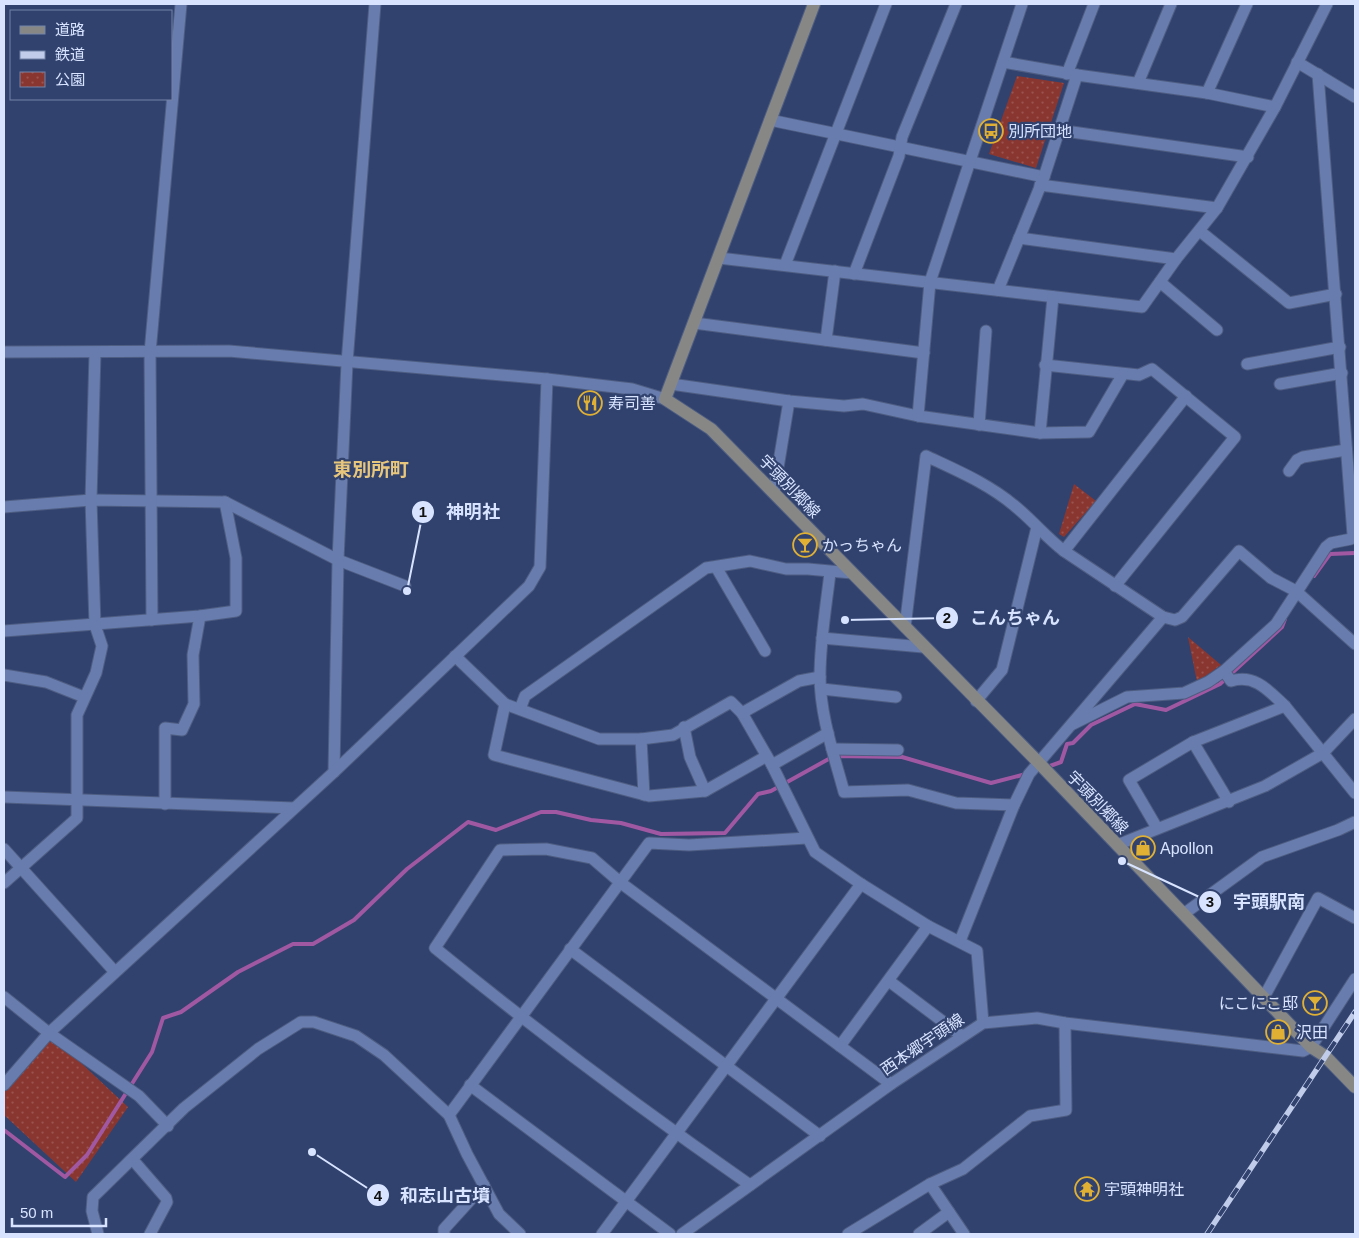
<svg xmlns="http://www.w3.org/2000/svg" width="1359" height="1238" viewBox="0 0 1359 1238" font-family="Helvetica,'Noto Sans JP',sans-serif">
<defs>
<pattern id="park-dots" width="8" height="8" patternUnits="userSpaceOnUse" patternTransform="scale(1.25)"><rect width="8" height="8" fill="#8a3630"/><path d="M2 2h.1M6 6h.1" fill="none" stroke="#9a534f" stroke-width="1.8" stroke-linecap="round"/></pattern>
</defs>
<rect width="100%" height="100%" fill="#31426e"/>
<g fill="url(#park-dots)">
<path d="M1017,76L1064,83L1036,168L989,154Z"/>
<path d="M1074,484L1096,501L1064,537L1059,534Z"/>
<path d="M1188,637L1221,665L1197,682Z"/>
<path d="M49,1033L128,1107L76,1182L4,1115V1090Z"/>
</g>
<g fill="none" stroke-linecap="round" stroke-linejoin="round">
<g stroke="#a158a3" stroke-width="4">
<path d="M1314,576L1330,554L1355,553"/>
<path d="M1047,767L1061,762L1067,744L1073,743L1091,725L1135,704L1166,710L1220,684L1282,627L1285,619"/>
<path d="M4,1130L65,1177L87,1155L152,1052L163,1018L181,1012L238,972L293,944H313L354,920L407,869L468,822L496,830L541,812H556L591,820L621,823L661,834L725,833L758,794L771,791L834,756L902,757L991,783L1026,774"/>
</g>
<g stroke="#4e5d82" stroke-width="13">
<g id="street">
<path d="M1003,62L1077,75"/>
<path d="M1297,62L1355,97"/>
<path d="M1067,74L1094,4"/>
<path d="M1138,83L1171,4"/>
<path d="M1207,93L1247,4"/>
<path d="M770,120L1044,177"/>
<path d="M1058,130L1248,157"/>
<path d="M1040,185L1217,208"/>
<path d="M1201,232L1289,303L1336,294"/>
<path d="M1019,238L1176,259"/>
<path d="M719,258L1142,307L1176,259L1217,208L1275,107L1327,4"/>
<path d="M785,265L886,4"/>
<path d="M854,274L899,156L902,137L956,4"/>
<path d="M1160,282L1217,330"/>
<path d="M998,290L1044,177L1077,75L1207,93L1275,107"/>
<path d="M694,323L924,353"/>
<path d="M826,340L835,271"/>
<path d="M4,352L229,351L547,379L632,389L665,399"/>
<path d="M1247,364L1340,347"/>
<path d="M1045,365L1139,375L1152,369L1235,437L1115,586"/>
<path d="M671,384L789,401L844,406L863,404L918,416L1040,433L1089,432L1123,374"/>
<path d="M1280,384L1342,373"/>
<path d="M918,416L930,282L1022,4"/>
<path d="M979,425L986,331"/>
<path d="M1040,433L1053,297"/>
<path d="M1289,471L1297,460L1303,457L1346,450"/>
<path d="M774,492L789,401"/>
<path d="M4,507L91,500L225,502L338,560L405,586"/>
<path d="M1064,551L1186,396"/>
<path d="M716,567L765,651"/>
<path d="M830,573C826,607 820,641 820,676C820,715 834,755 844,792L908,790L956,803L1014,805"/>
<path d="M152,620L150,353L181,4"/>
<path d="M905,627L926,456C958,471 989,484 1016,507C1033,521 1047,538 1064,551L1163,617L1175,620L1182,617L1239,551L1271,578L1296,591L1355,644"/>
<path d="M4,631L200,616L236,611V558L225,502"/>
<path d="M822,638L923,647"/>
<path d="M455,656L505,704L599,739H641L673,735L731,702L742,713L772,765L815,852L861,884L928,926L977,951L983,1023"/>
<path d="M1224,671L1231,681C1255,674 1268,690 1285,706L1355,793"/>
<path d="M4,675L46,682L84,697"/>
<path d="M822,689L896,697"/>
<path d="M976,701L1002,670L1037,527"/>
<path d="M505,704L494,755L649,796L705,791L765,757"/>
<path d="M520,709L525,696L706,568L750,561L786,569H808L852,573"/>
<path d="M742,713L799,681L820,677"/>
<path d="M1073,724L1127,697L1184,693L1208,682L1224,671L1276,624L1326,547L1331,543L1351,539L1353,535L1318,74"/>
<path d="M684,727L690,757L705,791"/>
<path d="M641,739L644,795"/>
<path d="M1193,742L1229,802"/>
<path d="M832,749L898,750"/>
<path d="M772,765L828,733"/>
<path d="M334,772L338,560L347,363L375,4"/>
<path d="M4,797L294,808"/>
<path d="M165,804V728L182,730L194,704L193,655L200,616"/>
<path d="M1157,828L1129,780L1193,742L1285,706"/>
<path d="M1117,845L1265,786L1323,753L1355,719"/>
<path d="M4,849L115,972"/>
<path d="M4,883L77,818V715L96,673L102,646L95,625L91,500L95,353"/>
<path d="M1185,913L1262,857L1338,830L1355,822"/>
<path d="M960,941L1014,805L1029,774L1163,617"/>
<path d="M570,949L820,1136"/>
<path d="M889,981L962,1036"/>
<path d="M4,997L49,1033L139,1096L168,1126"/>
<path d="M1264,997L1318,898L1355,918"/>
<path d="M840,1046L928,926"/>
<path d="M4,1085L49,1033L334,772L529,586L540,567L547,379"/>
<path d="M470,1085L670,1234"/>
<path d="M449,1115L649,843L689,845L807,838"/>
<path d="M133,1160L166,1198L167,1202L150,1234"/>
<path d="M930,1184L964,1234"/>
<path d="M750,1185C642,1110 537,1031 435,948L500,850L546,849L592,858L621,883L891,1084"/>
<path d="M98,1234L92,1211L93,1197L184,1108L258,1049L301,1022H314L356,1036L384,1055L449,1115L467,1154L499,1214L520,1234"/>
<path d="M444,1234V1229L484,1185"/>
<path d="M602,1234L861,884"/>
<path d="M682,1234L891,1084L983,1023L1037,1018L1065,1023L1303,1051L1311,1047L1355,979"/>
<path d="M848,1234L930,1184L963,1169L1030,1116L1066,1110L1065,1023"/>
<path d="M919,1234L949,1212"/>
</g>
</g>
<g stroke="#4e5d82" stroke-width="14">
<path id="secondary" d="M814,4L665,399L711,429L1038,762L1311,1047L1325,1056L1355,1087"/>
</g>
<use href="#street" stroke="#687dad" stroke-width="11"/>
<use href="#secondary" stroke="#878886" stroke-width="12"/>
<g stroke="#c0ccea" stroke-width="5.5">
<path id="rail" d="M1207,1234L1355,1012"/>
</g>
<use href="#rail" stroke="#31426e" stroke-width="4" stroke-dasharray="11" stroke-linecap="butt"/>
</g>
<defs>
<g id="bus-ring" transform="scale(1.25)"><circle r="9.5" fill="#31426e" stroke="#dfb034" stroke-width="1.5"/><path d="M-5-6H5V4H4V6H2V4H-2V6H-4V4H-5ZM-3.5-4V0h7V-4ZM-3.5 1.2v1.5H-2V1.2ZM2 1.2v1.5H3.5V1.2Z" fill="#dfb034"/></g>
<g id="restaurant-ring" transform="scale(1.25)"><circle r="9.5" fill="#31426e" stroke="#dfb034" stroke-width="1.5"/><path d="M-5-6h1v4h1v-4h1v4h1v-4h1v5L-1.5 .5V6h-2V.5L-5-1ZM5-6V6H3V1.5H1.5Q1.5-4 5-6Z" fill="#dfb034"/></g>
<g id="bar-ring" transform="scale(1.25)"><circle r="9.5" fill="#31426e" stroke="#dfb034" stroke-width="1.5"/><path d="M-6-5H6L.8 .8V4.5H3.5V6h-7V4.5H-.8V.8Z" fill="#dfb034"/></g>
<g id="shop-ring" transform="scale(1.25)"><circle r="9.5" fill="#31426e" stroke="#dfb034" stroke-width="1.5"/><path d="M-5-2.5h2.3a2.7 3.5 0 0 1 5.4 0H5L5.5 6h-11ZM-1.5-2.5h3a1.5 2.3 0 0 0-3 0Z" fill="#dfb034"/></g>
<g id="temple-ring" transform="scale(1.25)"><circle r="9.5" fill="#31426e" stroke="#dfb034" stroke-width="1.5"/><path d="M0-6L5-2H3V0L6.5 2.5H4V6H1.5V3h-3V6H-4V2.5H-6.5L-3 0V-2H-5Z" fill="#dfb034"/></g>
</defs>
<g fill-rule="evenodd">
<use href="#bus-ring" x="991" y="131"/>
<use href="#restaurant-ring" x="590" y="403"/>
<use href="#bar-ring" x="805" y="545"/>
<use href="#shop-ring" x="1143" y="848"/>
<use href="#bar-ring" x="1315" y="1003"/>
<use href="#shop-ring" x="1278" y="1032"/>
<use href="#temple-ring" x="1087" y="1189"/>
</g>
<g text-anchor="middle" stroke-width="4.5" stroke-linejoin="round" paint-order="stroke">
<g font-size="16" fill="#d8e4ff" stroke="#31426e" text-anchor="start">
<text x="1008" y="137">別所団地</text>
<text x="608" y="409">寿司善</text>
<text x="822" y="551">かっちゃん</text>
<text x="1160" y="854">Apollon</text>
<text x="1298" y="1009" text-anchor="end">にこにこ邸</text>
<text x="1296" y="1038">沢田</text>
<text x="1104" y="1195">宇頭神明社</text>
</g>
<g font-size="16" fill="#d8e4ff" stroke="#31426e">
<text transform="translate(790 486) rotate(46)" y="6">宇頭別郷線</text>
<text transform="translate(1098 802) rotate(46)" y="6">宇頭別郷線</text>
<text transform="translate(922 1044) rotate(-34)" y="6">西本郷宇頭線</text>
</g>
<g font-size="19" font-weight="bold" fill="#e8c77d" stroke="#31426e">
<text x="371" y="476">東別所町</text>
</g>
</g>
<path fill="none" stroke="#d8e4ff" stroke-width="2" d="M407 591L423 512M845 620L947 618M1122 861L1210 902M312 1152L378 1195"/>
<g fill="#d8e4ff" stroke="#31426e" stroke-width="2">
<circle cx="407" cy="591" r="5"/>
<circle cx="845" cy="620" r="5"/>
<circle cx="1122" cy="861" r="5"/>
<circle cx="312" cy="1152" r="5"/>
<circle cx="423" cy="512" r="12"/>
<circle cx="947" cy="618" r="12"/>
<circle cx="1210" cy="902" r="12"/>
<circle cx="378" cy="1195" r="12"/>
</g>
<g font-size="15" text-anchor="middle" font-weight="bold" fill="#111">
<text x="423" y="517">1</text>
<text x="947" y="623">2</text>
<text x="1210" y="907">3</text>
<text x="378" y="1201">4</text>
</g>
<g font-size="18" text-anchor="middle" font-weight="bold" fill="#d8e4ff" stroke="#31426e" stroke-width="4.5" stroke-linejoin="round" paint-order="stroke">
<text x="473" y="518">神明社</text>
<text x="1015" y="624">こんちゃん</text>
<text x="1269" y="908">宇頭駅南</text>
<text x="445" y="1202">和志山古墳</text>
</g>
<rect width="1359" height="1238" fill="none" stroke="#d8e4ff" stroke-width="10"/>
<rect x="10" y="10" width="162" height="90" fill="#31426e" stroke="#7483a8"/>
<rect x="20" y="26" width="25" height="8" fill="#878886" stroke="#7483a8"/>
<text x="55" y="35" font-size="15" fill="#d8e4ff">道路</text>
<rect x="20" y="51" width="25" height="8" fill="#c0ccea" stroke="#7483a8"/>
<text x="55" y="60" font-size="15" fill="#d8e4ff">鉄道</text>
<rect x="20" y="72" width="25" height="15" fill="url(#park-dots)" stroke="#7483a8"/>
<text x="55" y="85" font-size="15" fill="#d8e4ff">公園</text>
<path d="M12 1218v8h94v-8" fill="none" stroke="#d8e4ff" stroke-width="2.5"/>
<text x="20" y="1218" font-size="15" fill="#d8e4ff" stroke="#31426e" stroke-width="4" paint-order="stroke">50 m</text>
</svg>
